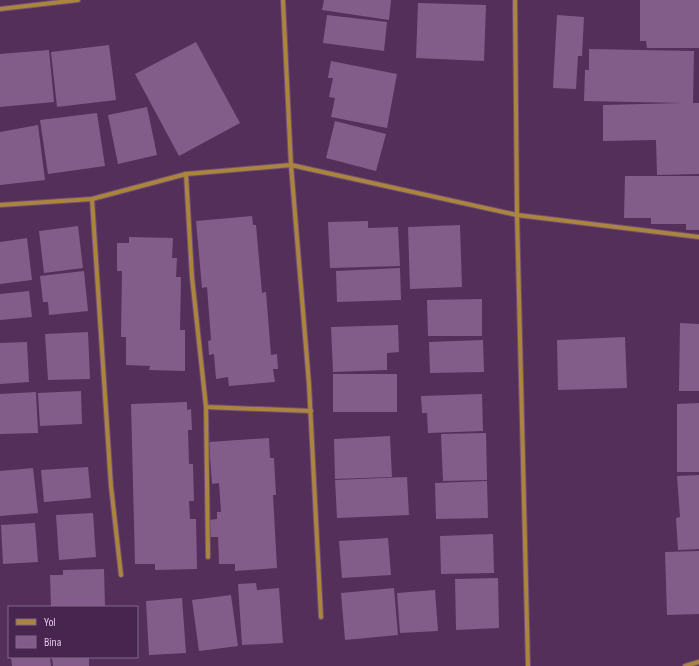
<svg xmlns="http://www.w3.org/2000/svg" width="699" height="666" viewBox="0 0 699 666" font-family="'Sofia Sans Condensed',sans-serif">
<rect width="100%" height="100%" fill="#532f5a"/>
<g fill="#825d8a">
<path d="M324,0H391L389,20L322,10Z"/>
<path d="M640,0H699V48H647L646,41H640Z"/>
<path d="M418,3L486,5L484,61L416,58Z"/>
<path d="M327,15L387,22L384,51L323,43Z"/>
<path d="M557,15L584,17L582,56H578L576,89L553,88Z"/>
<path d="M196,42L240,123L179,156L135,74Z"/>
<path d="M109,45L116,100L57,107L51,52Z"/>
<path d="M589,49L694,51L693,103H699V174L657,175L656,140L603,141V105L682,103L584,101L585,70H589Z"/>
<path d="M49,50L54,102L0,107V54Z"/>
<path d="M331,61L397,74L387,128L331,117L335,98L329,97L333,78H328Z"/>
<path d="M147,107L157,155L118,164L108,115Z"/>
<path d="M97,113L105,166L48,174L40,120Z"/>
<path d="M335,121L386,134L376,171L326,158Z"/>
<path d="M38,125L45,180L0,185V132Z"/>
<path d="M625,176H699V230H686V224H651V218H624Z"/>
<path d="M252,216L253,225H256L262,293L266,292L271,355L277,354L278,369H273L275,382L229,386L228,377L216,379L214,354L209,355L208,341L211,340L207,287L202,288L196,221Z"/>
<path d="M368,221V228L398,227L400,266L330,268L328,222Z"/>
<path d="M460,225L462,287L410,289L408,227Z"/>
<path d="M78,226L83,268L44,273L39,231Z"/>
<path d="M129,237L173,238L172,258H177L176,277H181L180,330H185V371L149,370L150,366L126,365V337H121L122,271H117V243H129Z"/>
<path d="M27,238L32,280L0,284V242Z"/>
<path d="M400,268L401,300L337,302L336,271Z"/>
<path d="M84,271L88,311L49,315L48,302H43L40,276Z"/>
<path d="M29,291L32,317L0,320V294Z"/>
<path d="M482,299V336H428L427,300Z"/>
<path d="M680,323L699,324V391H679Z"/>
<path d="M398,325L399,352L387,353V370L333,372L331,327Z"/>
<path d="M88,332L90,379L48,380L45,334Z"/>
<path d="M625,337L627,388L558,390L557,340Z"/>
<path d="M483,340L484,372L430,373L429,342Z"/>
<path d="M27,342L29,382L0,384V343Z"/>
<rect x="333" y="374" width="64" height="38"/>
<path d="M81,391L82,424L40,426L38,393Z"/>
<path d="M36,392L38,433L0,434V394Z"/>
<path d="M482,394L483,431L428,433L427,413H422L421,396Z"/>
<path d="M187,402V410L191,409L192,430H188L189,464H193L194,501H189L190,519H196L197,569L155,570V564H135L131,404Z"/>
<path d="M699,403V472H677V404Z"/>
<path d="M486,433L487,480L443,481L441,434Z"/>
<path d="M390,436L392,477L335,479L334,439Z"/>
<path d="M269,438L270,458H274L276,495H273L277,568L235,571V564H219L218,537H210L209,520L217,519V512H221L219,483L212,484L209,442Z"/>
<path d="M88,467L91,498L44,502L41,470Z"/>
<path d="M33,468L38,513L0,516V471Z"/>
<path d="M699,475V549L678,550L676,518L680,517L677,476Z"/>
<path d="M407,477L409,515L337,518L335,480Z"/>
<path d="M487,481L488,518L436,519L435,483Z"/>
<path d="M93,513L96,557L59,560L56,515Z"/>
<path d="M35,523L38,562L3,564L1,525Z"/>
<path d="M493,534L494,573L441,574L440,536Z"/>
<path d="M388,538L391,575L342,578L339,541Z"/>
<path d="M699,551V614L667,615L665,552Z"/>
<path d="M104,569L105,606L51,607L50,575H63V570Z"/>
<path d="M498,578L499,628L456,630L455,579Z"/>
<path d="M256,583L257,590L279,588L283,643L242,645L238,584Z"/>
<path d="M394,588L398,635L345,640L341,593Z"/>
<path d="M435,590L438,631L400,633L397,593Z"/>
<path d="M231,595L238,646L199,651L192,600Z"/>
<path d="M182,598L186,653L149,655L146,601Z"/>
<path d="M11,657H50L51,666H12Z"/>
<path d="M52,657H89V666H53Z"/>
</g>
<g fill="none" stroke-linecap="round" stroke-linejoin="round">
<g stroke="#6f4e75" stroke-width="6">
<g id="minor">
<path d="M283,0L291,165L309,384L321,617"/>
<path d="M515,0L517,215L528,666"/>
<path d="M0,9L78,0"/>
<path d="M186,174L192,277L206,407L311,411"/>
<path d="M92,199L111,486L121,575"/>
<path d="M0,205L92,199L186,174L291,165L517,215L699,237"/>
<path d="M206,407L208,557"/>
<path d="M685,666L699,662"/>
</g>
</g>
<use href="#minor" stroke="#ab853d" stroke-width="4"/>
</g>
<rect x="8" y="606" width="130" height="52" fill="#47254f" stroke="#84678a"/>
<rect x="16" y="619" width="20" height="6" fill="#ab853d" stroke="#84678a"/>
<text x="44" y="626" font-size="12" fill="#dfcae3">Yol</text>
<rect x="16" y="636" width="20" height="12" fill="#825d8a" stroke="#84678a"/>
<text x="44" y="646" font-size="12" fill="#dfcae3">Bina</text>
</svg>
